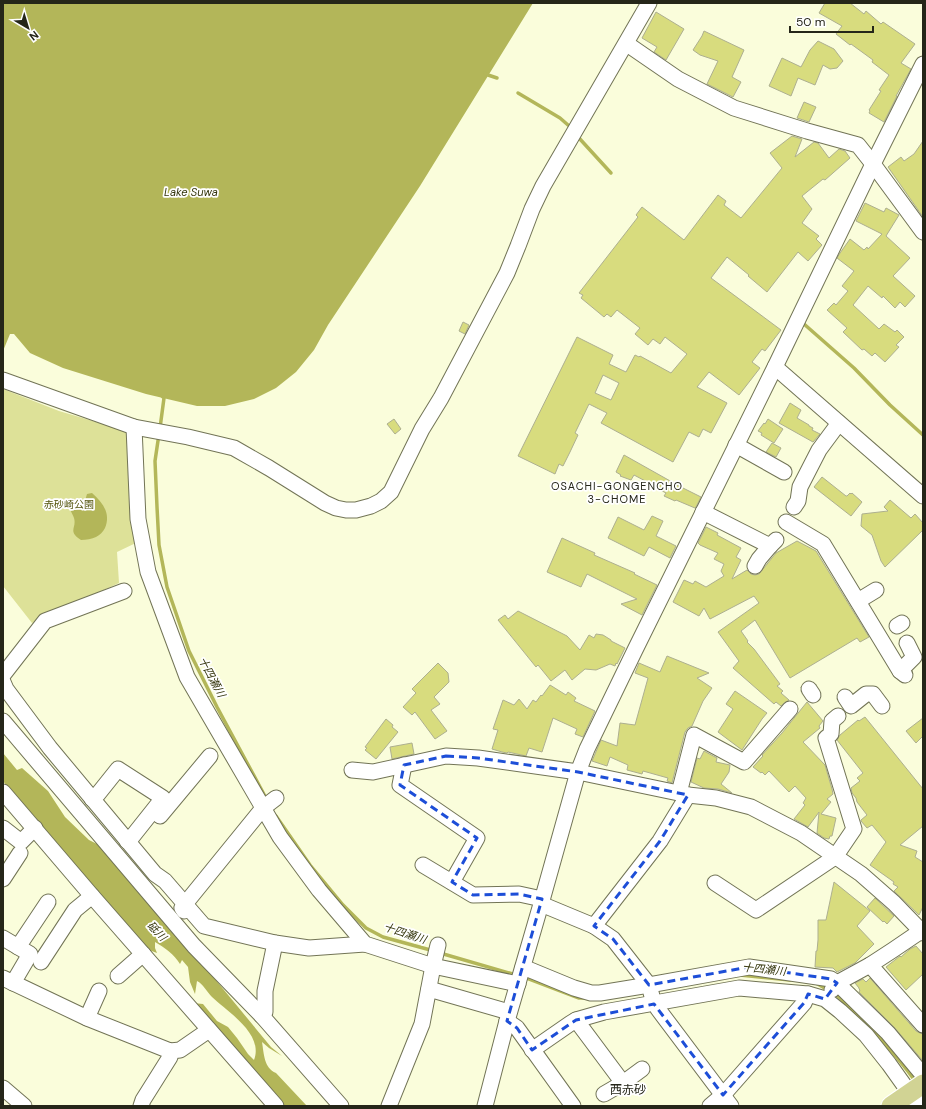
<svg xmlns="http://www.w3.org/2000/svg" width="926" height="1109" viewBox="0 0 926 1109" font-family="'DM Sans','Noto Sans JP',sans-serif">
<rect width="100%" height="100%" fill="#fafddb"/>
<path fill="#dde198" d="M3,389L59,411L130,432L140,541L117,552L119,583L32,623L3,586Z"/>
<g fill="#b3b659">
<path d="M3,3H533L420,186L328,325L314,350L296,372L276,388L254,399L225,406H197L146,394L63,368L30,353L14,334H10L3,351Z"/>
<path d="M92,493C103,503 111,513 105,528C103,532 100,535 96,537C92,539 86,540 81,540C67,531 77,528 74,518C73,515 71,512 70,509L73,506H79L84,504L87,494Z"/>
<path d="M3,753L17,770L22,768L48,791L65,817L89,840L99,845L210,973L271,1047L282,1056L269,1048L262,1042C264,1054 264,1068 276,1073L307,1106H283L193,1003L203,1004L217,1021L228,1027L237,1038L248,1054L254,1060C264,1034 228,1012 212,997C207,992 203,984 197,981L195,994L190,982L188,967L182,960L180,964C174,954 165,948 155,942V948L157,953L149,950L9,789L3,781Z"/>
</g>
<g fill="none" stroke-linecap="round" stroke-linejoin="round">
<g stroke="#b3b659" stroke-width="3.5">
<path d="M485,73L488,75L497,78"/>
<path d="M518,93L560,118L568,125"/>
<path d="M579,138L611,173"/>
<path d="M804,324L854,368L890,405L923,435"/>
<path d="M160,428L164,398L162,396"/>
<path d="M159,434L155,461L157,507L159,545L167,587L189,651L217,707L267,800"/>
<path d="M276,816L310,865L343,905L366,928L383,937L434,951"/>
<path d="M440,953L516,975"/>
<path d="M740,975L790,980"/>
<path d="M524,977L579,998H584"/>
<path d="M816,983L828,990"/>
<path d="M833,993L837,995C865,1022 893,1050 916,1082"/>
</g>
</g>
<g fill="#d8dc7e" stroke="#adaf90" fill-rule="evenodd">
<path d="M825,3H850L864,14L866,11L881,24L883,22L915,44L901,63L911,69L896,96H897L884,122L869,113L870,111L869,110L881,91L879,90L889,75L872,62L873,60L851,44L850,45L836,34L842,26L819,13Z"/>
<path d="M656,12L684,29L666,60L654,52L657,47L642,38Z"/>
<path d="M704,31L744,50L732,77L741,82L733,97L707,84L718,61L700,55L693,50L702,36Z"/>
<path d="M818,41L834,49L843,61L837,68L830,69L823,65L815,85L798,78L791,96L769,86L782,58L801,67L810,50Z"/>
<path d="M804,102L816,107L809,122L797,118Z"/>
<path d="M792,136L802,139L795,157L814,142L818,143L829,158L839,149L845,151L850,158L825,180L823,179L802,196L812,209L802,223L819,236L816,239L822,245L808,261L798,252L767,292L748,276L749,275L727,257L711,278L781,330L765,351L762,349L752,362L760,368L739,395L709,372L697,387L727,403L711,433L703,429L699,437L689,432L673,462L601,423L607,413L589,404L575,433L578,435L570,452L563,466L559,464L555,474L518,456L577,337L613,355L609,364L626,372L635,355L639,357L640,356L671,373L687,354L665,337L660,344L653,339L648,345L635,334L640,328L617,310L611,317L607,314L604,317L581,298L583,295L579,293L638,217L636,215L642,207L684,240L718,195L726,201L724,205L741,218L782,168L770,153ZM603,375L619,383L611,400L595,393Z"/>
<path d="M923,141V217L888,167L901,157L904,161L914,154Z"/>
<path d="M865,203L884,212L886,208L899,215L886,236L910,258L893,276L915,296L905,307L900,302L895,308L883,296L882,298L868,286L853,305L879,329L884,324L895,332L897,330L904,337L896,345L899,347L885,362L875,353L872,356L864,349L862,350L843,332L847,328L827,310L834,303L836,305L848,291L842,286L854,271L837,258L840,253L850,239L864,250L867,247L868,249L882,234L856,221Z"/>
<path d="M463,322L469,325L465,334L459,331Z"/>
<path d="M790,403L801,410L797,418L809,425V426L813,428L812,430L820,434L813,442L779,423Z"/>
<path d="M394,419L401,429L395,434L387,424Z"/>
<path d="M768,419L783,429L774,443L761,435L762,433L758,431L764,423L765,424Z"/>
<path d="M772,443L781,448L776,457L766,452Z"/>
<path d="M624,455L672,482H671L701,497L696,507L695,508L676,500L675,501L664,496L666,493L651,485V484L634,475L631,480L620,476L621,475L616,472Z"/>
<path d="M822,477L846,496H847L850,493L851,494L852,493L862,502L851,516L814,487Z"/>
<path d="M890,500L911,518L915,514L923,523V530L885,567L881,561L872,535L861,526L862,514L888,511L884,507Z"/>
<path d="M652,516L663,521L656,536L676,546L670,558L649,547L644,556L608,538L618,517L644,530Z"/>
<path d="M706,527L718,533L717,535L741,548L736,557L741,560L732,579L747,570L751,574L755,575L759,574L776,553L797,541L816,551L869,637L860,642L857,638L790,678L755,620L741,631L748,641L747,642L754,649L780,684L777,686L783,691L781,693L789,700L784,703L781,706L776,702L774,704L733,668L739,661L718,632L759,603L754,596L710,619L704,608L699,616L673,602L684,580L693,584L695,581L706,587L724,576L721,571L724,564L714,559L718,553L700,545L698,543Z"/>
<path d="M562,538L595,553L594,555L635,573L634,574L657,585L642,615L621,604L637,599L587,574L581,587L547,572Z"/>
<path d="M518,611L567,636L580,650L589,635L594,638L596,634L603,635L611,640V641L625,648L617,664L616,663L615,666L610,664L596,670L585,669L572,680L565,670L551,681L538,665L536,667L498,620L505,615L508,619Z"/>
<path d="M667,656L709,673L697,678L712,688L703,701L692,726L688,728L685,732L672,783L667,781L668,778L643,771L642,774L627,770L628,765L610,757L607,766L592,761L601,740L617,746L620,723L635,725L648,678L635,673L639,663L660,672Z"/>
<path d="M438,663L448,673L449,682L434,697L440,704L431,710L447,731L435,739L415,712L412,715L403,707L416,693L412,689Z"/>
<path d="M550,685L566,695L568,692L576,698L574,701L595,711L583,737L575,734L577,729L553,718L542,752L529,748L526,756L508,752L507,753L502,752L492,749L498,730L493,729L503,700L514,705L519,699L527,709L533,700L536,702L541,695L542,696Z"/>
<path d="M735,691L767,713L762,719L742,750L718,732L733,709L726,704Z"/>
<path d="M807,702L823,721L819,726L820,728L803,742L825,765L832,789L833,794L827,799L831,802L821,814L836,818L832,836H830L829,839L824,838L817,833L819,812L808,827L794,819L805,805L803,803L806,798L795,786L789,792L769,771L765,775L762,772L761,773L753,767L763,756L762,755L782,733Z"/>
<path d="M865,717L923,789V826L900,845L917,851L915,857L923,862V907L919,915L894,891L898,887L893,884L894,882L870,865L886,842L872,825L867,828L861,821V820L867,815L857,802L856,798L852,793L851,788L860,781L857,778L863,773L837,740L840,735L858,720L859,721Z"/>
<path d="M923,718V736L916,743L906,731Z"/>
<path d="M386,719L393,725L392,727L398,732L376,759L365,750L367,748L365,747Z"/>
<path d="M412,743L414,754L392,759L390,747Z"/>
<path d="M704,751L717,758L716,762L730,765L729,772L721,784L732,793L718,789L704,788L691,782L697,758L700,759Z"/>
<path d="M834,882L870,911L857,926L874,944L855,963L837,972L833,968L815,967L816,951H817L818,940V920H826Z"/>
<path d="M875,898L894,916L887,924L884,921L883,922L867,907Z"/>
<path d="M916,946L923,954V974L906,990L886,967L900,956L901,957L910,949Z"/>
<path d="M870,978L916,1031L920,1033L923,1034V1061L894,1027L859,992L860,990L859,989V988L855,983L863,979L866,982Z"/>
</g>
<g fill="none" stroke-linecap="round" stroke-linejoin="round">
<g stroke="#727456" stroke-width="17">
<g id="minor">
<path d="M630,46L678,79L734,108L807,131L858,145L873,164L923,232"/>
<path d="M775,367L923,496"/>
<path d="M3,380L134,427L188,437L234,448L269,468L325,503L336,508L346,510H356L371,506L381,501L391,492L422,429L441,398L507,273L518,246L532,209L543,186L649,3"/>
<path d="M134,427L138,519L148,572L187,677L280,837L319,890L365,944L433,966L518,984"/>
<path d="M736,445L784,472"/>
<path d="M794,507L798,501L800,487L819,450L839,423"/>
<path d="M703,512L770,546L776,540"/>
<path d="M786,522L823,544L900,671L905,675"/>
<path d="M755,566L759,559L770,546"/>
<path d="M858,601L876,590"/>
<path d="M897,626L902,623"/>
<path d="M900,671L914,657L907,643"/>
<path d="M3,675L45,621L124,591"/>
<path d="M3,682L6,689L50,748L155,874L165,881L204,926L275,943L309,948L365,944"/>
<path d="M809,689L813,695"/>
<path d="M845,697L851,706L866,694H873L882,706"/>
<path d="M3,721L194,946L262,1016L341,1106"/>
<path d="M404,765L400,785L477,838L452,882"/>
<path d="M352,770L373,772L446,756L478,758L578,772L688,795L716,798L751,807L801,833L861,874L894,903L923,933"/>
<path d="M3,792L92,896L276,1106"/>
<path d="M679,793L694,735L744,762L790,709"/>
<path d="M92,799L98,794L118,769L163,798L132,837L127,841"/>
<path d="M160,816L210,756"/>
<path d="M3,828L21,842L35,828"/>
<path d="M423,865L473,895L519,894L542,899"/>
<path d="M3,879L20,853"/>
<path d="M715,883L756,910L835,857L854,829L826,738L831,734L832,721L838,716"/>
<path d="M541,904L594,926L660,841L688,795"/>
<path d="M184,911L182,908L185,904L263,808L276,798"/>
<path d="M594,926L613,939L649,985L653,1000L656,1004L658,1009L731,1106"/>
<path d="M3,938L30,954L13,983"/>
<path d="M18,947L48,902"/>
<path d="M41,962L75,910L92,896"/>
<path d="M870,965L923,1025"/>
<path d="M523,967L574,988L591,993H600L649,985L749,967L831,979L837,983L888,1033L923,1075"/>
<path d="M118,976L143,954"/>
<path d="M3,978L87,1018L170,1051L180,1050L209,1030"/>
<path d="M429,989L509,1012"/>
<path d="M832,990L837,983L870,965L893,950L921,931"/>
<path d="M262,1016L265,1012V991L275,943"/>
<path d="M87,1018L99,991"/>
<path d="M576,1020L623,1083L604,1094"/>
<path d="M507,1021L517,1028L573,1106"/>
<path d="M532,1050L571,1023L576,1020L604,1012L739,988L808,994L825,999L840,1011L866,1035L889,1064L919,1106"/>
<path d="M623,1083L642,1069"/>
<path d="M3,1088L24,1106"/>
<path d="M141,1106L143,1100L170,1057V1051"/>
<path d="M389,1106L422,1024L433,966L438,945"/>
<path d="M485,1106L507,1021L541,904L578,772L587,749L635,650L775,367L873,164L923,64"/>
<path d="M710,1106L723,1095L804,1003L808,994"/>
</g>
</g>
<g stroke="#fff" stroke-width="21">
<path id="major" d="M891,1106L923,1084"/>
</g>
<use href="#minor" stroke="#fff" stroke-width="15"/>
<use href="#major" stroke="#d1d394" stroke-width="19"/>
</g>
<path fill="none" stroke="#1d4ed8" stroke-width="3" stroke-dasharray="8 5" stroke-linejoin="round" d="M446,756L478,758L578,772L688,795L660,841L594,926L613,939L649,985L749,967L831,979L837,983L825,999L808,994L804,1003L723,1095L654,1004L576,1020L532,1050L517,1028L507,1021L542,899L519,894L473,895L452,882L477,838L400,785L404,765Z"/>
<g text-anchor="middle" stroke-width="3.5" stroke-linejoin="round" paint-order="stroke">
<g font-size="10" fill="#53540c" stroke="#fff">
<text x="69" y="508">赤砂崎公園</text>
</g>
<g font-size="11" font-style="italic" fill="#35360d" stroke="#fff">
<text x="191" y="196">Lake Suwa</text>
<text transform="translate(212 677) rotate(62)" y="4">十四瀬川</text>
<text transform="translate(157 931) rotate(46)" y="4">砥川</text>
<text transform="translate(405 933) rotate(18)" y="4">十四瀬川</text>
<text transform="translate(764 969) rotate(6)" y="4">十四瀬川</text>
</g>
<g font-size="11" letter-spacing="1" fill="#252619" stroke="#fff">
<text x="617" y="490">OSACHI-GONGENCHO<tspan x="617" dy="13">3-CHOME</tspan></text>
</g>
<g font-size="12" fill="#252619" stroke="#fff">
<text x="628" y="1094">西赤砂</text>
</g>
</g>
<rect width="926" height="1109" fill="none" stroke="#252619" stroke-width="8"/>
<g transform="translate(28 28) rotate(142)" stroke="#ffffff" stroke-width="3" paint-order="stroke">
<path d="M0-3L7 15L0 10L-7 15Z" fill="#252619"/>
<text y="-6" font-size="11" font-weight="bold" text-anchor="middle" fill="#252619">N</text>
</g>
<path d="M790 26v6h83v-6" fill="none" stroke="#252619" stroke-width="2"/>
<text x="796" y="26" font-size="12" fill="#252619" stroke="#ffffff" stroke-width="3" paint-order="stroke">50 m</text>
</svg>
